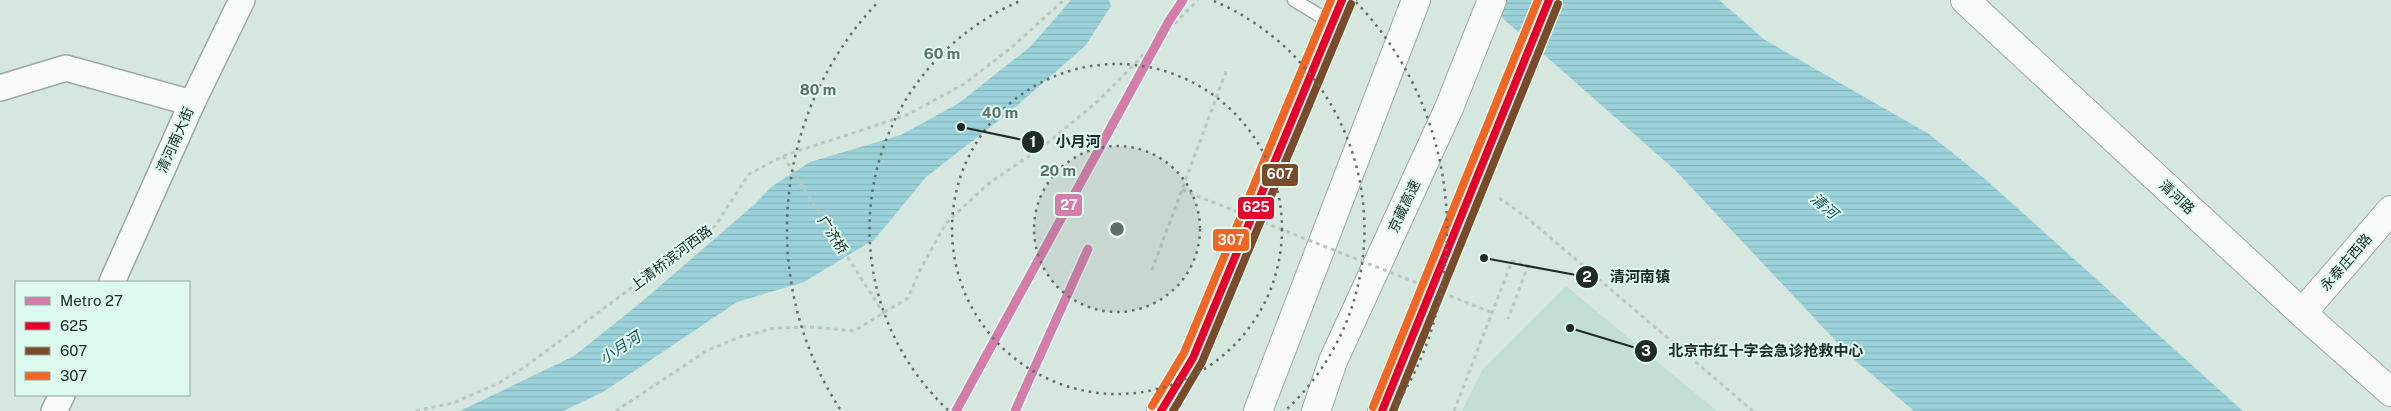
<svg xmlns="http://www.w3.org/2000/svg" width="2391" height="411" viewBox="0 0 2391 411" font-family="'Public Sans','Noto Sans SC',sans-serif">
<defs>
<pattern id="water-rules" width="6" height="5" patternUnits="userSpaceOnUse" patternTransform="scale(1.25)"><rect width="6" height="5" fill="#9bd2da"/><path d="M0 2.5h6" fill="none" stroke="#85b4bb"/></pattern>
</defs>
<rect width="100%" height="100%" fill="#d6e7e0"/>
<path fill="#c3dfd4" d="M1566,286L1717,411H1462L1482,370Z"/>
<g fill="url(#water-rules)">
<path d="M1071,0H1109L1111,6L1086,45L1011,111L926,177L875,239L804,282L737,302L603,392L563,411H460L574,356L639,304L755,204L771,187L810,162L901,135L959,103L1031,46Z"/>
<path d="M1482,0H1719L1765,40L1929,134L1985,179L2243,411H1914L1849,355L1675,170Z"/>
</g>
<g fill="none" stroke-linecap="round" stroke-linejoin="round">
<g stroke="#9eaaa5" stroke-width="15">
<path id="lane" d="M1294,0L1332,23"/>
</g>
<g stroke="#9eaaa5" stroke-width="28">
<g id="street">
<path d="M0,88L66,68L192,103"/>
<path d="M112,282L192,103L242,0"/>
<path d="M54,411L62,395"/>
</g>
</g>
<g stroke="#9eaaa5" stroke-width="30">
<g id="secondary">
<path d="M1965,0L2302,313L2391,392"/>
<path d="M2302,313L2391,210"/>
</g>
</g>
<g stroke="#9eaaa5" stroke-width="30">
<g id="primary">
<path d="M1161,411L1193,358L1342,0"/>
<path d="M1382,411L1549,0"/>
</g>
</g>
<g stroke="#9eaaa5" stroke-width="30">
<g id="highway">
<path d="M1258,411L1416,0"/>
<path d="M1316,411L1333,361L1449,108L1492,0"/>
</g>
</g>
<g stroke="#bfc6c2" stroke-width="3" stroke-dasharray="4 4" stroke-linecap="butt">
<path d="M783,156L884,314"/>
<path d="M1499,198L1525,216L1753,411"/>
<path d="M1152,270L1227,69"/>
<path d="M416,411L453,403L499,383L526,366L715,226L749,174L783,156L907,115L964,84L1012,47L1064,0"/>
<path d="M616,411L708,350L740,337L775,328L812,327L854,331L908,298L920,270L946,223L988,184L1045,145L1098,101L1198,0"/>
<path d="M1454,411L1512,261L1528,266L1508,319"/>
</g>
<use href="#lane" stroke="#f9fbfa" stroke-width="12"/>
<use href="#street" stroke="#f9fbfa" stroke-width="25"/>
<use href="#secondary" stroke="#f9fbfa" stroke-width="28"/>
<use href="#primary" stroke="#f9fbfa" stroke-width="28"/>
<use href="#highway" stroke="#f9fbfa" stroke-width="28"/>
<path stroke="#bfc6c2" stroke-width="3" stroke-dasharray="4 4" stroke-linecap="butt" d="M1182,190L1493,313"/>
<g stroke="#ddfaef" stroke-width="11">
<g id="bus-1">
<path d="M1161,411L1193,358L1342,0"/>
<path d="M1382,411L1549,0"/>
</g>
</g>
<g stroke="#ddfaef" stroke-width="11">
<g id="bus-2">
<path d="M1173,411L1202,362L1351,4"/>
<path d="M1393,411L1558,4"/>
</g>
</g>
<g stroke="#ddfaef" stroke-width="11">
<g id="bus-3">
<path d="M1152,406L1184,353L1331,0"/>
<path d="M1373,407L1538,0"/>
</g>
</g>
<use href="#bus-1" stroke="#e4002b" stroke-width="8"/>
<use href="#bus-2" stroke="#7a4b2a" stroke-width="8"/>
<use href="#bus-3" stroke="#f26522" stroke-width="8"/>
<g stroke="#ddfaef" stroke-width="12">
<g id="metro-1">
<path d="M956,411L1169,21L1183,0"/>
<path d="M1015,411L1088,249"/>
</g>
</g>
<use href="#metro-1" stroke="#d47daa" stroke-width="9"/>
</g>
<circle cx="1117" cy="229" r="83" fill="#606d68" fill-opacity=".12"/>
<g fill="none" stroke="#606d68" stroke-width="2.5" stroke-dasharray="2.5 5">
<circle cx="1117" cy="229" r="83"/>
<circle cx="1117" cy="229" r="165"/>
<path d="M948 410A248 248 0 0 1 1020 1M1214 1A248 248 0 0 1 1286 410"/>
<path d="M840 409A330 330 0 0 1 878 2M1356 2A330 330 0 0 1 1394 409"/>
</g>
<g text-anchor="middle" stroke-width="4" stroke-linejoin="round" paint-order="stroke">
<g font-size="14" fill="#202b27" stroke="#ddfaef">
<text transform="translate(175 140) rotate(-66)" y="5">清河南大街</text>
<text transform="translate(2177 197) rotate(43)" y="5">清河路</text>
<text transform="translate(1404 206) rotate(-65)" y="5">京藏高速</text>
<text transform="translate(833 235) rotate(57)" y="5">广济桥</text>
<text transform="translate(671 258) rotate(-37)" y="5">上清桥滨河西路</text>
<text transform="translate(2346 262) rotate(-49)" y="5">永泰庄西路</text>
</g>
<g font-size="15" font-style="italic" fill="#17535e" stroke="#ddfaef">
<text transform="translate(1824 206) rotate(41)" y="5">清河</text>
<text transform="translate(620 348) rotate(-33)" y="5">小月河</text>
</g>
</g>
<circle cx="1117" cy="229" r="8" fill="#606d68" stroke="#ddfaef" stroke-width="2.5"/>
<g font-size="15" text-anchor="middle" font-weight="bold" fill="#606d68" stroke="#ddfaef" stroke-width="4" stroke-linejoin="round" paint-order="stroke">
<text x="942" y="59">60 m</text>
<text x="818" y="95">80 m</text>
<text x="1000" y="118">40 m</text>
<text x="1058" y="176">20 m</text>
</g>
<path fill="none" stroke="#202b27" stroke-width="2" d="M961 127L1033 142M1484 258L1587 277M1570 328L1646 351"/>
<g fill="#202b27" stroke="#ddfaef" stroke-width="2">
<circle cx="961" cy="127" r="5"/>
<circle cx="1484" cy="258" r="5"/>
<circle cx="1570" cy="328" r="5"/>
<circle cx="1033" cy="142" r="12"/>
<circle cx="1587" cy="277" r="12"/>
<circle cx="1646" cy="351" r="12"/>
</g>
<g font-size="15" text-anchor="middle" font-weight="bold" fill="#fff">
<text x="1033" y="147">1</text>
<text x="1587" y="282">2</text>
<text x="1646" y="356">3</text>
</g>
<g font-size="15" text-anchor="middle" font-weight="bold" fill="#202b27" stroke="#ddfaef" stroke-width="4" stroke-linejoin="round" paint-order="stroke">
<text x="1078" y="147">小月河</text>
<text x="1640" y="282">清河南镇</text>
<text x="1766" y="356">北京市红十字会急诊抢救中心</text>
</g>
<g stroke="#ddfaef" stroke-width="2">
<rect x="1261" y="163" width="38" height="24" rx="5" fill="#7a4b2a"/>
<rect x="1054" y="193" width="29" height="24" rx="5" fill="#d47daa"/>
<rect x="1237" y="196" width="38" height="24" rx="5" fill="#e4002b"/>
<rect x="1212" y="228" width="38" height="24" rx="5" fill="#f26522"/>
</g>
<g font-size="14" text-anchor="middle" font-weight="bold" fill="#fff">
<text x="1280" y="179">607</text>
<text x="1069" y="210">27</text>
<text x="1256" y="212">625</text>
<text x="1231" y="245">307</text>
</g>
<rect x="15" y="281" width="175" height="115" fill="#ddfaef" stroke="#91a79f"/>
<rect x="25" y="297" width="25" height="8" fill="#d47daa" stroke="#91a79f"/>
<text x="60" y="306" font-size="15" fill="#202b27">Metro 27</text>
<rect x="25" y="322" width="25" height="8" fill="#e4002b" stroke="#91a79f"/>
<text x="60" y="331" font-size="15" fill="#202b27">625</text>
<rect x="25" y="347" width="25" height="8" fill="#7a4b2a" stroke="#91a79f"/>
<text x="60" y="356" font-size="15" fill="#202b27">607</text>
<rect x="25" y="372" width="25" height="8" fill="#f26522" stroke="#91a79f"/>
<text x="60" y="381" font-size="15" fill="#202b27">307</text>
</svg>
